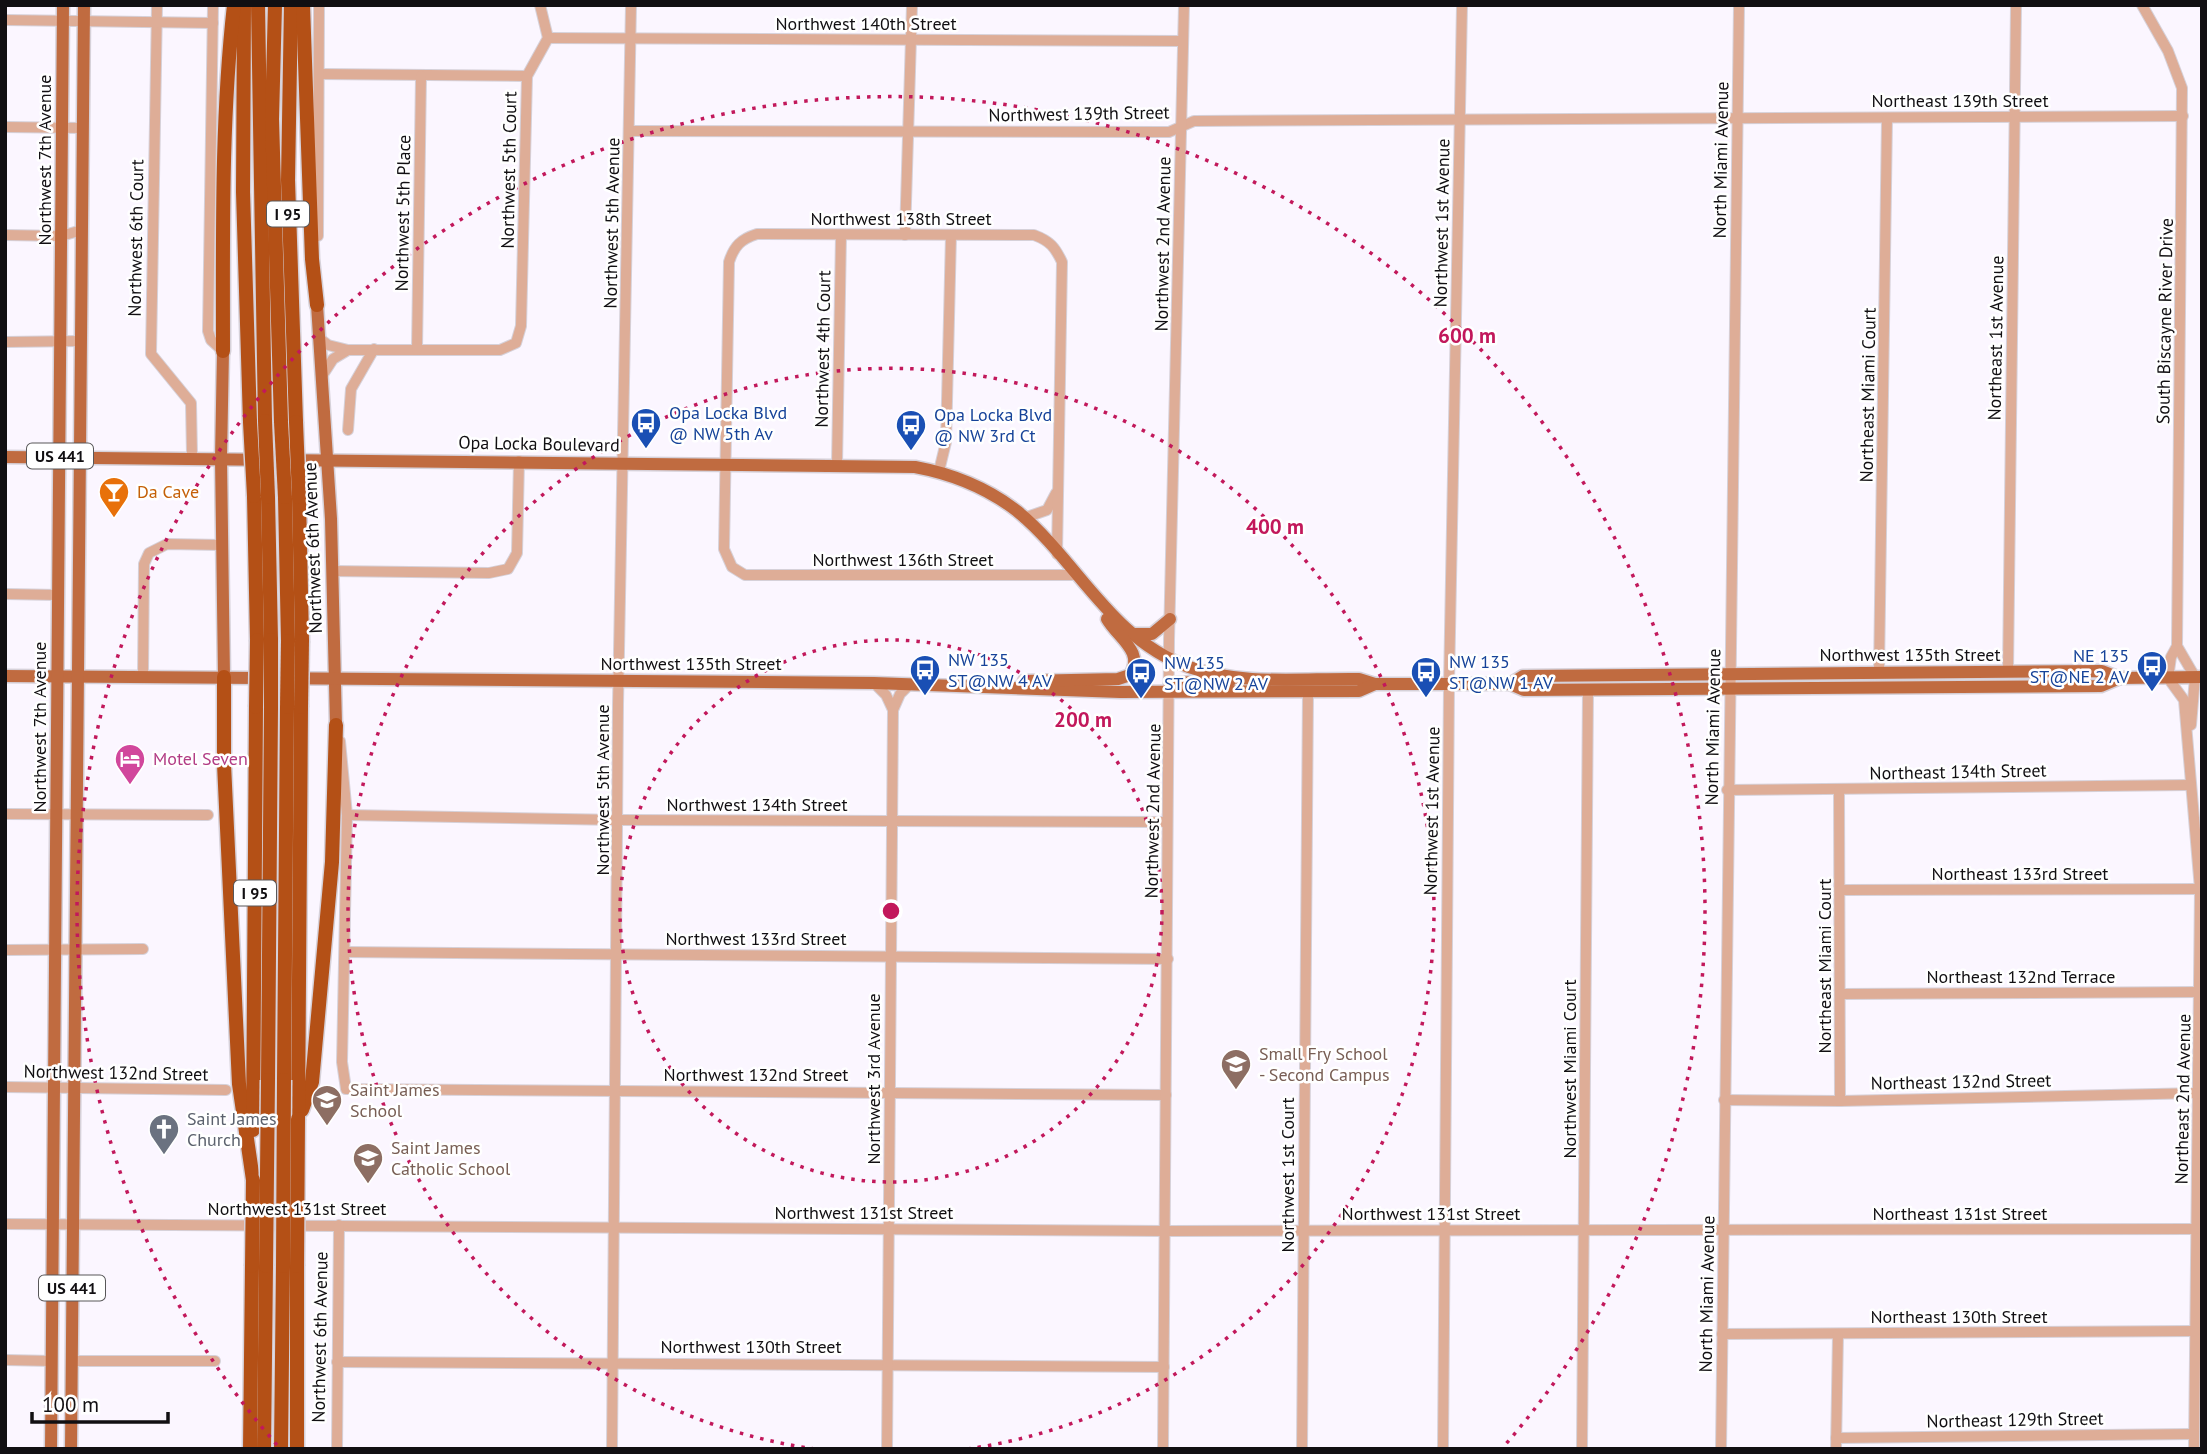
<svg xmlns="http://www.w3.org/2000/svg" width="2207" height="1454" viewBox="0 0 2207 1454" font-family="'PT Sans',sans-serif">
<rect width="100%" height="100%" fill="#fbf6ff"/>
<g fill="none" stroke-linecap="round" stroke-linejoin="round">
<g stroke="#d6d1d9" stroke-width="12">
<g id="minor">
<path d="M157,5L151,354L191,403L192,456"/>
<path d="M213,5L208,331L211,340L223,351"/>
<path d="M2142,5L2168,51L2182,88L2177,646L2195,677L2191,725"/>
<path d="M5,20L213,23"/>
<path d="M548,38L1183,41"/>
<path d="M319,74L527,76"/>
<path d="M5,127L83,128"/>
<path d="M630,131L1169,132L1194,121L2183,116"/>
<path d="M5,235L61,236L82,230"/>
<path d="M905,235L912,5"/>
<path d="M318,236L319,5"/>
<path d="M319,338L328,345L348,350H500L516,343L521,326L527,76L548,38L540,5"/>
<path d="M5,342L81,341"/>
<path d="M417,350L421,76"/>
<path d="M322,376L333,359L348,350"/>
<path d="M348,430L351,389L374,349"/>
<path d="M837,465L841,235"/>
<path d="M939,471L946,442L951,235"/>
<path d="M1024,518L1047,510L1056,493"/>
<path d="M1057,554L1062,262C1055,247 1050,241 1034,235L757,234C741,239 734,246 729,262L724,549L732,567L745,575H1075"/>
<path d="M332,571L489,573L508,569L517,553L519,461"/>
<path d="M5,594L58,595"/>
<path d="M2177,646L2171,657L2168,678L2184,700L2200,889L2194,1449"/>
<path d="M1879,672L1887,118"/>
<path d="M2008,672L2016,5"/>
<path d="M143,678L144,564L149,553L167,544L222,545"/>
<path d="M874,683L886,695L893,710"/>
<path d="M340,741L347,815L342,1062L346,1089L1166,1095"/>
<path d="M1727,790L2189,785"/>
<path d="M1839,790L1840,1101"/>
<path d="M5,814L208,815"/>
<path d="M347,815L619,820L1167,822"/>
<path d="M1841,890L2200,889"/>
<path d="M5,950L143,949"/>
<path d="M345,952L1168,959"/>
<path d="M1841,994L2201,992"/>
<path d="M5,1087L226,1090"/>
<path d="M1724,1100L1840,1101L2200,1093"/>
<path d="M5,1224L1165,1231L2196,1229"/>
<path d="M1722,1334L2195,1331"/>
<path d="M5,1360L52,1361"/>
<path d="M72,1361H215"/>
<path d="M337,1362L1164,1367"/>
<path d="M1836,1438L2194,1434"/>
<path d="M337,1449L339,1225"/>
<path d="M612,1449L618,705L631,5"/>
<path d="M887,1449L893,710L900,694L910,684"/>
<path d="M1163,1449L1169,640L1184,5"/>
<path d="M1302,1449L1308,691"/>
<path d="M1443,1449L1449,684L1462,5"/>
<path d="M1582,1449L1588,689"/>
<path d="M1721,1449L1739,5"/>
<path d="M1836,1449L1838,1334"/>
</g>
</g>
<g stroke="#d6d1d9" stroke-width="15">
<g id="major">
<path d="M317,305L331,519L336,725"/>
<path d="M223,351L221,458L224,677"/>
<path d="M5,457L915,467C953,474 986,487 1017,511C1078,561 1110,639 1189,667C1242,686 1304,678 1359,679L1375,684H1510L1524,690L2101,686L2120,678"/>
<path d="M1134,634H1152L1170,619"/>
<path d="M5,676L874,683L1120,692L1359,691L1375,684"/>
<path d="M1024,681L1118,679L1130,675C1145,652 1118,638 1107,619"/>
<path d="M1170,683L1230,681"/>
<path d="M1510,684L1523,676L2102,671L2120,678L2202,677"/>
<path d="M51,1449L63,5"/>
<path d="M71,1449L84,5"/>
</g>
</g>
<g stroke="#d6d1d9" stroke-width="17">
<g id="highway">
<path d="M244,5L243,192L250,422"/>
<path d="M258,5L265,421"/>
<path d="M275,5L272,119L281,422"/>
<path d="M291,5L288,180L296,422"/>
<path d="M303,5L312,259L317,305"/>
<path d="M223,351C223,235 221,120 234,5"/>
<path d="M254,496L257,640"/>
<path d="M268,497L271,640"/>
<path d="M285,497L288,641"/>
<path d="M299,497L302,641"/>
<path d="M224,677V764L239,1084L253,1180"/>
<path d="M268,1080L271,707"/>
<path d="M284,1080L287,707"/>
<path d="M302,1110L312,1082L332,862L336,725"/>
<path d="M298,1119L301,707"/>
<path d="M253,1130L256,707"/>
<path d="M297,1266V1449"/>
<path d="M250,1449L252,1266"/>
<path d="M264,1449L266,1266"/>
<path d="M281,1449L283,1266"/>
</g>
</g>
<use href="#minor" stroke="#dead97" stroke-width="10"/>
<use href="#major" stroke="#c06b40" stroke-width="12"/>
<use href="#highway" stroke="#b45016" stroke-width="14"/>
<g stroke="#d6d1d9" stroke-width="17" stroke-linecap="butt">
<g id="highway-bridge">
<path d="M265,421L268,497"/>
<path d="M250,422L254,496"/>
<path d="M281,422L285,497"/>
<path d="M296,422L299,497"/>
<path d="M256,707L257,640"/>
<path d="M271,707V640"/>
<path d="M287,707L288,641"/>
<path d="M301,707L302,641"/>
<path d="M252,1266L253,1180"/>
<path d="M266,1266L268,1080"/>
<path d="M283,1266L284,1080"/>
<path d="M297,1266L298,1119"/>
</g>
</g>
<use href="#highway-bridge" stroke="#b45016" stroke-width="14"/>
</g>
<g fill="none" stroke="#c2185b" stroke-width="3.5" stroke-dasharray="3.5 7">
<circle cx="891" cy="911" r="271"/>
<path d="M815 1449A543 543 0 1 1 967 1449"/>
<path d="M277 1445A814 814 0 1 1 1505 1445"/>
</g>
<defs>
<g id="bus-pin" transform="scale(1.575)"><path d="M0 17L-7.5 6A9.5 9.5 0 1 1 7.5 6Z" fill="#1a4fb4" stroke="#fff"/><path d="M-5-6H5V4H4V6H2V4H-2V6H-4V4H-5ZM-3.5-4V0h7V-4ZM-3.5 1.2v1.5H-2V1.2ZM2 1.2v1.5H3.5V1.2Z" fill="#fff"/></g>
<g id="bar-pin" transform="scale(1.575)"><path d="M0 17L-7.5 6A9.5 9.5 0 1 1 7.5 6Z" fill="#e8710a" stroke="#fff"/><path d="M-6-5H6L.8 .8V4.5H3.5V6h-7V4.5H-.8V.8Z" fill="#fff"/></g>
<g id="hotel-pin" transform="scale(1.575)"><path d="M0 17L-7.5 6A9.5 9.5 0 1 1 7.5 6Z" fill="#d1479c" stroke="#fff"/><path d="M-6-4.5h1.5V1H6V5H4.5V3h-9V5H-6ZM-4 0a1.8 1.8 0 1 1 3.6 0ZM.5 0V-2.5h3Q6-2.5 6 0Z" fill="#fff"/></g>
<g id="school-pin" transform="scale(1.575)"><path d="M0 17L-7.5 6A9.5 9.5 0 1 1 7.5 6Z" fill="#8d6e63" stroke="#fff"/><path d="M0-5L7-2L0 1L-7-2ZM-4 1L0 2.5L4 1V4Q0 6-4 4Z" fill="#fff"/></g>
<g id="church-pin" transform="scale(1.575)"><path d="M0 17L-7.5 6A9.5 9.5 0 1 1 7.5 6Z" fill="#6b7280" stroke="#fff"/><path d="M-1.2-6h2.4v3.5h3.3v2.4h-3.3V6h-2.4V-.1h-3.3v-2.4h3.3Z" fill="#fff"/></g>
</defs>
<g fill-rule="evenodd">
<use href="#bus-pin" x="646" y="423"/>
<use href="#bus-pin" x="911" y="425"/>
<use href="#bar-pin" x="114" y="492"/>
<use href="#bus-pin" x="2152" y="666"/>
<use href="#bus-pin" x="925" y="670"/>
<use href="#bus-pin" x="1426" y="672"/>
<use href="#bus-pin" x="1141" y="673"/>
<use href="#hotel-pin" x="130" y="759"/>
<use href="#school-pin" x="1236" y="1064"/>
<use href="#school-pin" x="327" y="1100"/>
<use href="#church-pin" x="164" y="1129"/>
<use href="#school-pin" x="368" y="1158"/>
</g>
<g text-anchor="middle" stroke-width="5" stroke-linejoin="round" paint-order="stroke">
<g fill="#fff" stroke="#585759" stroke-width="2">
<rect x="267" y="201.5" width="42" height="25" rx="5"/>
<rect x="27" y="443.5" width="66" height="25" rx="5"/>
<rect x="234" y="880.5" width="42" height="25" rx="5"/>
<rect x="39" y="1275.5" width="66" height="25" rx="5"/>
</g>
<g font-size="16" font-weight="bold" fill="#110f12">
<text x="288" y="220">I 95</text>
<text x="60" y="462">US 441</text>
<text x="255" y="899">I 95</text>
<text x="72" y="1294">US 441</text>
</g>
<g font-size="18" fill="#110f12" stroke="#fff">
<text x="866" y="30">Northwest 140th Street</text>
<text x="1960" y="107">Northeast 139th Street</text>
<text transform="translate(1079 114) rotate(-1)" y="6">Northwest 139th Street</text>
<text transform="translate(45 160) rotate(-90)" y="6">Northwest 7th Avenue</text>
<text transform="translate(1721 160) rotate(-89)" y="6">North Miami Avenue</text>
<text transform="translate(509 170) rotate(-89)" y="6">Northwest 5th Court</text>
<text transform="translate(403 213) rotate(-89)" y="6">Northwest 5th Place</text>
<text x="901" y="225">Northwest 138th Street</text>
<text transform="translate(612 223) rotate(-89)" y="6">Northwest 5th Avenue</text>
<text transform="translate(1442 223) rotate(-89)" y="6">Northwest 1st Avenue</text>
<text transform="translate(136 238) rotate(-89)" y="6">Northwest 6th Court</text>
<text transform="translate(1163 244) rotate(-89)" y="6">Northwest 2nd Avenue</text>
<text transform="translate(2165 321) rotate(-89)" y="6">South Biscayne River Drive</text>
<text transform="translate(1996 338) rotate(-89)" y="6">Northeast 1st Avenue</text>
<text transform="translate(823 349) rotate(-89)" y="6">Northwest 4th Court</text>
<text transform="translate(1868 395) rotate(-89)" y="6">Northeast Miami Court</text>
<text transform="translate(539 444) rotate(1)" y="6">Opa Locka Boulevard</text>
<text transform="translate(313 548) rotate(-92)" y="6">Northwest 6th Avenue</text>
<text x="903" y="566">Northwest 136th Street</text>
<text x="1910" y="661">Northwest 135th Street</text>
<text x="691" y="670">Northwest 135th Street</text>
<text transform="translate(40 727) rotate(-90)" y="6">Northwest 7th Avenue</text>
<text transform="translate(1713 727) rotate(-89)" y="6">North Miami Avenue</text>
<text transform="translate(1958 772) rotate(-1)" y="6">Northeast 134th Street</text>
<text transform="translate(603 790) rotate(-90)" y="6">Northwest 5th Avenue</text>
<text x="757" y="811">Northwest 134th Street</text>
<text transform="translate(1153 811) rotate(-89)" y="6">Northwest 2nd Avenue</text>
<text transform="translate(1432 811) rotate(-89)" y="6">Northwest 1st Avenue</text>
<text x="2020" y="880">Northeast 133rd Street</text>
<text x="756" y="945">Northwest 133rd Street</text>
<text transform="translate(1825 966) rotate(-90)" y="6">Northeast Miami Court</text>
<text x="2021" y="983">Northeast 132nd Terrace</text>
<text transform="translate(1570 1069) rotate(-90)" y="6">Northwest Miami Court</text>
<text transform="translate(116 1073) rotate(1)" y="6">Northwest 132nd Street</text>
<text x="756" y="1081">Northwest 132nd Street</text>
<text transform="translate(874 1079) rotate(-90)" y="6">Northwest 3rd Avenue</text>
<text transform="translate(1961 1082) rotate(-1)" y="6">Northeast 132nd Street</text>
<text transform="translate(2183 1099) rotate(-89)" y="6">Northeast 2nd Avenue</text>
<text transform="translate(1288 1175) rotate(-90)" y="6">Northwest 1st Court</text>
<text x="297" y="1215">Northwest 131st Street</text>
<text x="864" y="1219">Northwest 131st Street</text>
<text x="1431" y="1220">Northwest 131st Street</text>
<text x="1960" y="1220">Northeast 131st Street</text>
<text transform="translate(1707 1294) rotate(-89)" y="6">North Miami Avenue</text>
<text x="1959" y="1323">Northeast 130th Street</text>
<text transform="translate(320 1337) rotate(-89)" y="6">Northwest 6th Avenue</text>
<text x="751" y="1353">Northwest 130th Street</text>
<text transform="translate(2015 1420) rotate(-1)" y="6">Northeast 129th Street</text>
</g>
<g font-size="18" fill="#164399" stroke="#fff" text-anchor="start">
<text x="669" y="419">Opa Locka Blvd<tspan x="669" dy="21">@ NW 5th Av</tspan></text>
<text x="934" y="421">Opa Locka Blvd<tspan x="934" dy="21">@ NW 3rd Ct</tspan></text>
<text x="2129" y="662" text-anchor="end">NE 135<tspan x="2129" dy="21">ST@NE 2 AV</tspan></text>
<text x="948" y="666">NW 135<tspan x="948" dy="21">ST@NW 4 AV</tspan></text>
<text x="1449" y="668">NW 135<tspan x="1449" dy="21">ST@NW 1 AV</tspan></text>
<text x="1164" y="669">NW 135<tspan x="1164" dy="21">ST@NW 2 AV</tspan></text>
</g>
<g font-size="18" fill="#c56008" stroke="#fff" text-anchor="start">
<text x="137" y="498">Da Cave</text>
</g>
<g font-size="18" fill="#b23c85" stroke="#fff" text-anchor="start">
<text x="153" y="765">Motel Seven</text>
</g>
<g font-size="18" fill="#785e54" stroke="#fff" text-anchor="start">
<text x="1259" y="1060">Small Fry School<tspan x="1259" dy="21">- Second Campus</tspan></text>
<text x="350" y="1096">Saint James<tspan x="350" dy="21">School</tspan></text>
<text x="391" y="1154">Saint James<tspan x="391" dy="21">Catholic School</tspan></text>
</g>
<g font-size="18" fill="#5b616d" stroke="#fff" text-anchor="start">
<text x="187" y="1125">Saint James<tspan x="187" dy="21">Church</tspan></text>
</g>
</g>
<circle cx="891" cy="911" r="10" fill="#c2185b" stroke="#fff" stroke-width="3.5"/>
<g font-size="21" text-anchor="middle" font-weight="bold" fill="#c2185b" stroke="#fff" stroke-width="5" stroke-linejoin="round" paint-order="stroke">
<text x="1467" y="343">600 m</text>
<text x="1275" y="534">400 m</text>
<text x="1083" y="727">200 m</text>
</g>
<rect width="2207" height="1454" fill="none" stroke="#110f12" stroke-width="14"/>
<path d="M32 1412v10h136v-10" fill="none" stroke="#110f12" stroke-width="3.5"/>
<text x="42" y="1412" font-size="21" fill="#110f12" stroke="#ffffff" stroke-width="5" paint-order="stroke">100 m</text>
</svg>
